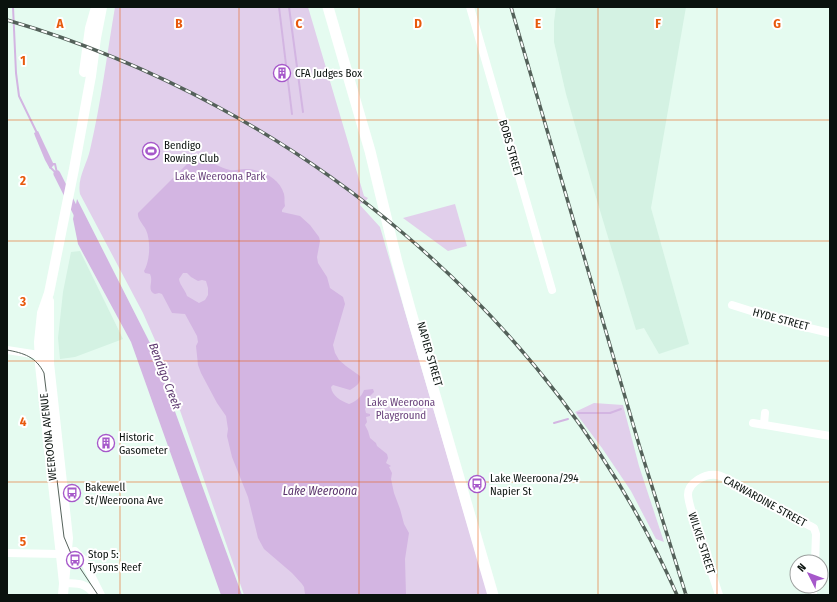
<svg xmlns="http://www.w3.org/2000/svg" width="837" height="602" viewBox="0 0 837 602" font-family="'Fira Sans Condensed',sans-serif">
<rect width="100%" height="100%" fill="#e5fbf0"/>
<g fill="#d4f2e3">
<path d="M556,7H686L651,208L689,344L659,354L644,328L636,330L592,184L566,94L554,42V22Z"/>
<path d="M80,251L123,339L75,357L60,359L58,338L63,292L71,252Z"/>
</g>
<g fill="#e1cfeb">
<path d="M115,7H308L364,196L368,198L363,204L361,203L360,205L380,227L488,595H244L158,347L143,313L80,194C77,178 87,164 90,150C101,103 107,54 115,7Z"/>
<path d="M455,204L467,246L448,251L403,218Z"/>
<path d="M594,403L623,405L639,466L664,542L656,539L631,491L602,448L575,412Z"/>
</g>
<g fill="#d3b5e2" fill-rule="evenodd">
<path d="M38,131L54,165L50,169L45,160L35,136L34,133Z"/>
<path d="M201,159C212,161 220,168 230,170C235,171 240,169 245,169C261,169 280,178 284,194C285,198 284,202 285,206L282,210V212L300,216L310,225L319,237L320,241L317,257L318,263L327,277L330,288L343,297L345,304L333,345L335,353L339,360L346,366L360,376C361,384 356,386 350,390L333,385L331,387C332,396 341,401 349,404C356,402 362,396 364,390L373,389L374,392L369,397L373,399V401H369L365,409L366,413L370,414V416L366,417L367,422L365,425L368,431L370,438L376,443L377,446L387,454L388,458L386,463L391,466L389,467L392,473L391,479L394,493L400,509L404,524L409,533L405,559L406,595H309L305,594L304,587L302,584L292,573L264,549L258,538L248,497L232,457L227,436L228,429L226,416L217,403L201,373L198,365L196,346L198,342L197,336L185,314L172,313L162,294L159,293L155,294C146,290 154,282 150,274L145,273L144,271C150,261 151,241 146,230C143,224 137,219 138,213L188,163ZM183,273H187L191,277L198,281L202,280L206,281L208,288V295L205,300L199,303L187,296C185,289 180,286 179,279Z"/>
<path d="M77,199L150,343L242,595H221L131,342L78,244L73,219Z"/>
</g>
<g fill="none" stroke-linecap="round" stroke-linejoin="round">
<g stroke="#d3b5e2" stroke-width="2">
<path d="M13,7L16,73L19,96L37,133"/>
<path d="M279,7L292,114"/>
<path d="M289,7L303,112"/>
<path d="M52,164H55L57,173"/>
<path d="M50,167L57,174"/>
<path d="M578,413H610L621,409"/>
<path d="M554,423L568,419"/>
</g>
<path stroke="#d3b5e2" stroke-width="7" d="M57,174L79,218"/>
<g stroke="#fff" stroke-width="8">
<path d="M470,7L552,290"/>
<path d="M732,305L792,324L830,333"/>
<path d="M7,350L39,355"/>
<path d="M753,423L830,436"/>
<path d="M764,424L765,413"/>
<path d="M68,552L75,551L83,559L101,595"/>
<path d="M7,553L60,554"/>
<path d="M64,583C79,584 85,582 95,595"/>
<path d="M719,595C712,574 705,552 698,531C695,520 689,507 688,495C688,482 706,473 717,475C731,478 759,499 773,507C786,515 801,521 814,528L816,534L815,562"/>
<path d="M813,595V586"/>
</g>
<g stroke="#fff" stroke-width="10">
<path d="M84,72L90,28L96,7"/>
<path d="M49,301V363L68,538L63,595"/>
<path d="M64,583L40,365L39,342L42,313L49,293L74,169L91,76L96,38L102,7"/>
</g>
<path stroke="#fff" stroke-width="11" d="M328,7L370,151L397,262L410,309L493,595"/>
<path stroke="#54615a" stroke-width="1" d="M7,350C24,353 36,357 44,373L64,537L72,556L98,595"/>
<g stroke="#54615a" stroke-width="3.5">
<g id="rail">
<path d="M511,7L640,448L686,595"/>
<path d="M7,20C298,105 554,316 677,595"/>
</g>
</g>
<use href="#rail" stroke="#fff" stroke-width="2" stroke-dasharray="6" stroke-linecap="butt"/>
</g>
<path fill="none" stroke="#e8590c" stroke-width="1" stroke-opacity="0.55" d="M120,7V595M239,7V595M359,7V595M478,7V595M598,7V595M717,7V595M7,120H830M7,241H830M7,361H830M7,482H830"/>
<defs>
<g id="building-ring" transform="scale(0.9)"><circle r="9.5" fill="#fff" stroke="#a658ca" stroke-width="1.5"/><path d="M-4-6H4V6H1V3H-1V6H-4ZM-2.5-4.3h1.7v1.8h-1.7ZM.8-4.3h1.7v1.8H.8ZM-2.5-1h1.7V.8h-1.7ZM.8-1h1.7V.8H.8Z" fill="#a658ca"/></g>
<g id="stadium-ring" transform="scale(0.9)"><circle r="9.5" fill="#fff" stroke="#a658ca" stroke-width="1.5"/><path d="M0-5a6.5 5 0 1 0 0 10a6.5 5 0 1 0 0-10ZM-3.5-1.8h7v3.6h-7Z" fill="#a658ca"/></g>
<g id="bus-ring" transform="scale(0.9)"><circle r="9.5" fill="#fff" stroke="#a658ca" stroke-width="1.5"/><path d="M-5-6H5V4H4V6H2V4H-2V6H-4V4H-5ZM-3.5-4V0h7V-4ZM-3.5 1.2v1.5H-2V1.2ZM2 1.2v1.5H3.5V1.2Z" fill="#a658ca"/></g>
</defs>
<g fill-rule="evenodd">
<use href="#building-ring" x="282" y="73"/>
<use href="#stadium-ring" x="151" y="151"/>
<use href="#building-ring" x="106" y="443"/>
<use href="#bus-ring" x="477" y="484"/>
<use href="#bus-ring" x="72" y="493"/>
<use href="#bus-ring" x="75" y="560"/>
</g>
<g text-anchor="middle" stroke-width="4" stroke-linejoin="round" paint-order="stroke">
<g font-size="11" fill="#0a120e" stroke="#fff" text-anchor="start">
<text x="295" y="77">CFA Judges Box</text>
<text x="164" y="149">Bendigo<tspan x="164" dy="13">Rowing Club</tspan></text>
<text x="119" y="441">Historic<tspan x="119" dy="13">Gasometer</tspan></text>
<text x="490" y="482">Lake Weeroona/294<tspan x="490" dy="13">Napier St</tspan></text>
<text x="85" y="491">Bakewell<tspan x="85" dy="13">St/Weeroona Ave</tspan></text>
<text x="88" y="558">Stop 5:<tspan x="88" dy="13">Tysons Reef</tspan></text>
</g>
<g font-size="11" fill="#0a120e" stroke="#fff">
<text transform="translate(511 148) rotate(74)" y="4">BOBS STREET</text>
<text transform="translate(781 319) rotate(15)" y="4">HYDE STREET</text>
<text transform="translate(430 354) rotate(74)" y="4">NAPIER STREET</text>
<text transform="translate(48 437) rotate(-96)" y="4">WEEROONA AVENUE</text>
<text transform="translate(765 501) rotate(29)" y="4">CARWARDINE STREET</text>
<text transform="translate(702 543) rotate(72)" y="4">WILKIE STREET</text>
</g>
<g font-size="11" fill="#6b447d" stroke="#fff">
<text x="220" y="180">Lake Weeroona Park</text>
<text x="401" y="406">Lake Weeroona<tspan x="401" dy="13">Playground</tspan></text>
</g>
<g font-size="12" font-style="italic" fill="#5a346c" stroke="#fff">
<text transform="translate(165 376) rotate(69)" y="4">Bendigo Creek</text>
<text x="320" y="495">Lake Weeroona</text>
</g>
</g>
<g font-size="13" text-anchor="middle" font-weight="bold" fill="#e8590c" stroke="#fff" stroke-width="4" stroke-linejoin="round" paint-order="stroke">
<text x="60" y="28">A</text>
<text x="179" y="28">B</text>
<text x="299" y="28">C</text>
<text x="418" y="28">D</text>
<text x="538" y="28">E</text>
<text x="658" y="28">F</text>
<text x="777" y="28">G</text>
<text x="23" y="65">1</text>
<text x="23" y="185">2</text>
<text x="23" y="306">3</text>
<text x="23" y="426">4</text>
<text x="23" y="546">5</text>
</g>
<rect width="837" height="602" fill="none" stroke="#0a120e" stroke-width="16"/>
<g transform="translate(809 574) rotate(312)"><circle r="19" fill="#ffffff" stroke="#9da09f"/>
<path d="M0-3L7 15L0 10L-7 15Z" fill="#a658ca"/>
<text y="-6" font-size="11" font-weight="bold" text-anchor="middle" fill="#0a120e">N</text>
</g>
</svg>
